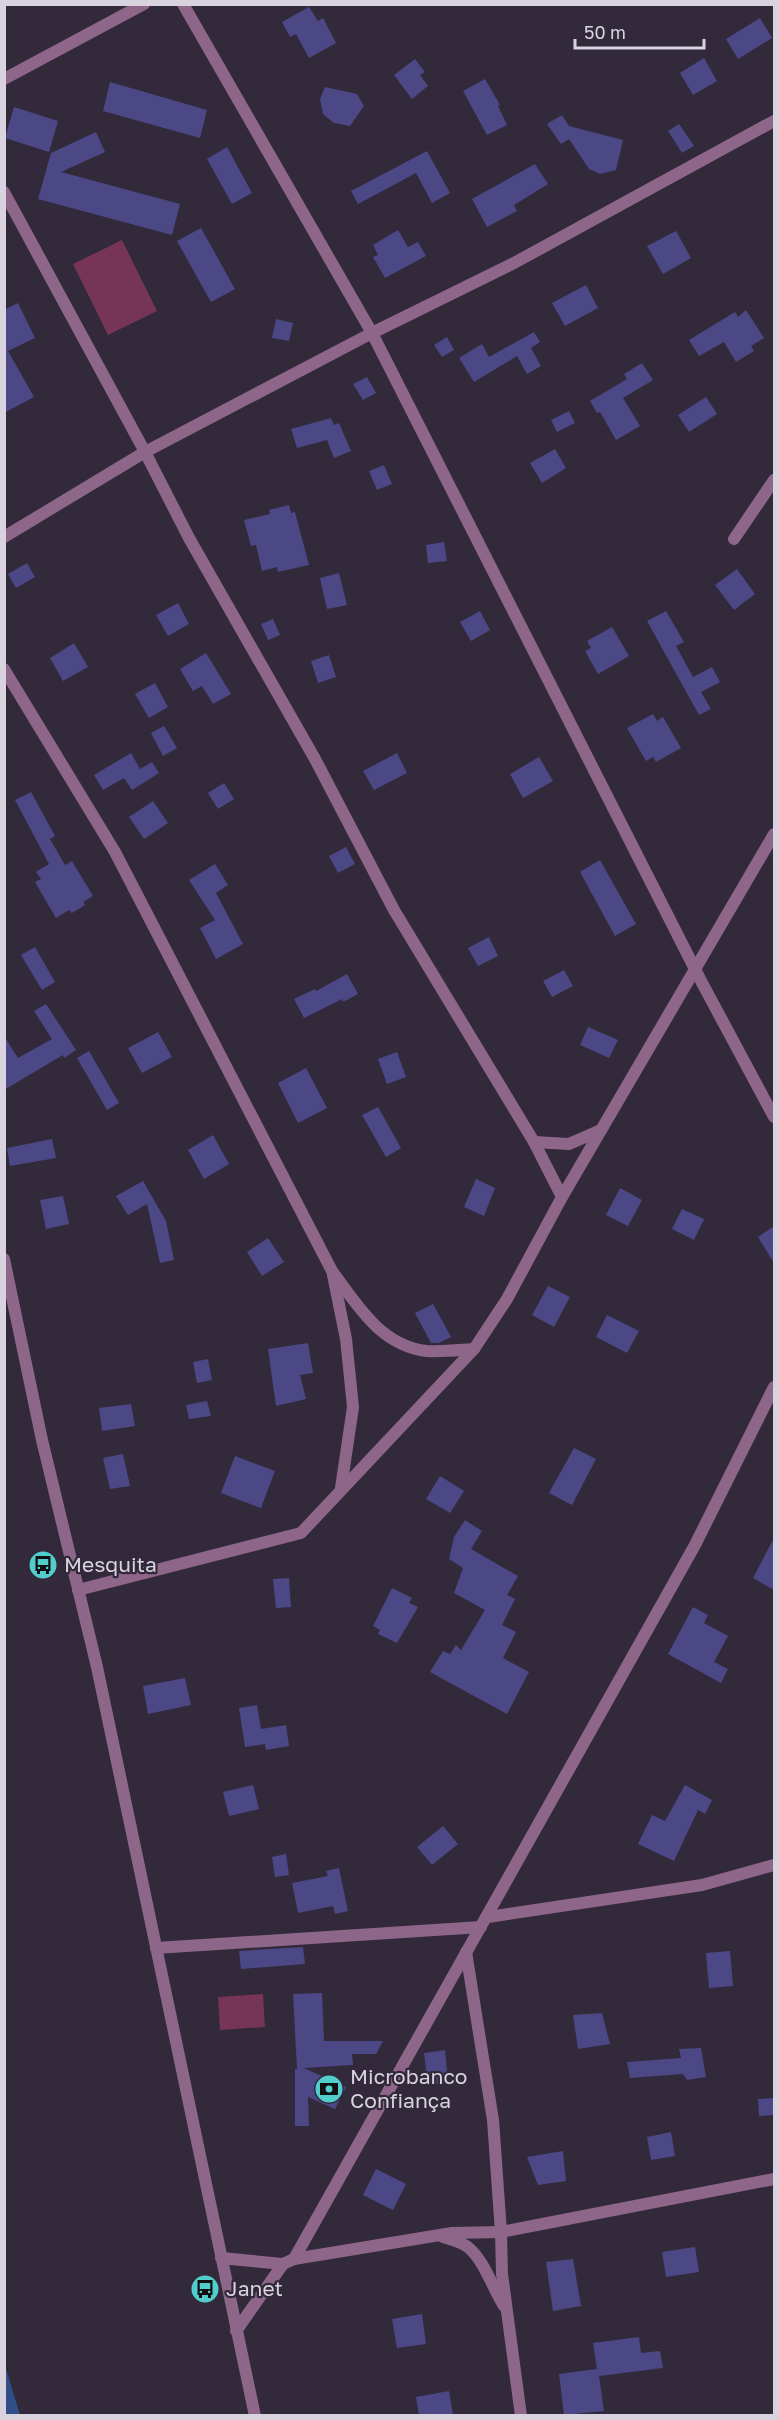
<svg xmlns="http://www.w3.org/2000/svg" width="779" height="2420" viewBox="0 0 779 2420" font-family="'Golos Text',sans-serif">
<rect width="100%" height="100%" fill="#32293a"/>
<g fill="#763555">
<path d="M122,240L157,311L108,335L73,264Z"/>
<path d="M263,1994L265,2027L220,2030L218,1997Z"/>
</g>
<path fill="#314e87" d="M4,2362L20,2415H5Z"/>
<g fill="#4c4886">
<path d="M309,7L318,21L323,18L336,43L309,58L296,34L290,37L282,22Z"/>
<path d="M760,18L772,38L738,59L726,39Z"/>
<path d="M704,58L717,81L693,95L680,73Z"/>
<path d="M415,59L425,72L420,75L428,86L412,99L394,75Z"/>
<path d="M485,79L500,105L498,106L507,125L487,135L463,91Z"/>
<path d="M110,82L207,110L200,138L103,111Z"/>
<path d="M325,87L357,94L364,106L350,126L334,123L323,114L320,99Z"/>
<path d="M14,107L58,121L49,152L5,138Z"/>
<path d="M562,115L569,126L623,140L616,170L600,174L589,169L569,139L561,144L547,124Z"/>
<path d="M679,124L694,146L682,153L668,131Z"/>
<path d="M96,132L105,152L61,172L180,204L172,235L38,199L51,153Z"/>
<path d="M227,147L252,193L232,204L207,159Z"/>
<path d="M427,151L450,193L432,203L416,173L358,204L351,191Z"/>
<path d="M535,164L548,184L514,205L517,211L487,227L472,199Z"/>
<path d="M201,228L235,289L211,302L177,241Z"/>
<path d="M398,230L408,247L418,242L426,256L385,278L373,257L378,255L373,245Z"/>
<path d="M676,231L691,258L663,274L647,246Z"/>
<path d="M586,285L598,308L565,326L552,303Z"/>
<path d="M18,303L35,338L8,351L34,397L4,413V310Z"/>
<path d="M746,310L764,338L751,346L754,351L736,362L724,342L699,356L689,340L735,312L738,317Z"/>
<path d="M276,319L293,323L289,341L272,338Z"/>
<path d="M534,332L540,342L531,348L541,366L527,374L517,356L474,382L459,358L482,344L489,357Z"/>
<path d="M447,337L454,350L442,357L434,345Z"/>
<path d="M642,363L653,380L623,398L640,426L616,440L600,412L597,413L590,401L627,379L624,374Z"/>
<path d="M367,377L376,393L363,400L353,384Z"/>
<path d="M706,397L717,414L689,432L678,415Z"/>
<path d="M569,411L575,423L557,432L551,420Z"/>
<path d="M331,418L334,425L339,423L351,451L334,458L327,440L297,448L291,429Z"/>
<path d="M555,449L566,468L542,483L530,463Z"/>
<path d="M384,465L392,484L377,490L369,471Z"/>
<path d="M289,505L291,513L295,512L309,565L278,572L277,567L262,571L256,545L251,546L244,520L270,514L269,510Z"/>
<path d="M444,542L447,561L428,563L426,545Z"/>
<path d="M27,563L35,577L16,588L8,574Z"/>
<path d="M737,569L755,594L734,610L715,585Z"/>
<path d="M339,573L347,605L327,609L320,578Z"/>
<path d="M178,603L189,624L168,636L156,615Z"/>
<path d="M480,611L490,630L471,641L460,622Z"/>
<path d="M666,611L684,642L676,646L693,677L712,667L720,682L701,692L711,709L699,715L647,621Z"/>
<path d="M273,619L280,635L268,640L261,624Z"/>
<path d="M612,627L629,656L598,674L585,651L591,648L587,641Z"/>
<path d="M74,643L88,667L63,681L50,658Z"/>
<path d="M206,653L231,694L213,704L202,686L193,691L180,669Z"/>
<path d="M329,655L336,677L318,683L311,661Z"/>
<path d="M155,683L168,707L149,718L135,694Z"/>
<path d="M653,714L657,721L663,717L681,748L656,762L653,757L646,761L627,728Z"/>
<path d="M164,726L177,748L163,756L151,733Z"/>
<path d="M131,753L140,769L152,762L159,773L132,790L124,778L103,790L94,775Z"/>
<path d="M397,753L407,773L374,790L363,771Z"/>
<path d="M539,757L553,781L523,798L510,774Z"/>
<path d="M224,783L234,799L218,809L208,793Z"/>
<path d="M31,792L55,836L50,839L65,865L72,861L93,896L83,902L85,905L72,913L69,910L56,918L35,882L41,879L36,872L49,864L15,800Z"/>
<path d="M153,801L168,823L144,839L129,817Z"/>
<path d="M346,847L355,864L338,873L329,856Z"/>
<path d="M600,860L636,924L615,936L580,872Z"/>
<path d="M215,864L228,885L216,893L243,944L216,959L200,928L215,920L189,880Z"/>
<path d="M489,937L498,956L478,966L468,948Z"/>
<path d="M35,947L55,982L42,990L21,955Z"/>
<path d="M564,970L573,986L552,997L543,981Z"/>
<path d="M347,974L358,994L343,1002L342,999L304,1018L294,999L315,989L316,991Z"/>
<path d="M46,1004L76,1050L64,1058L63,1055L4,1090V1036L18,1058L52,1039L34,1011Z"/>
<path d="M588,1027L618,1040L609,1058L580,1045Z"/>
<path d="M158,1032L172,1057L142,1073L128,1048Z"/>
<path d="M89,1051L119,1103L107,1110L77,1058Z"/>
<path d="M397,1052L406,1077L387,1084L378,1059Z"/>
<path d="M306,1068L327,1108L298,1123L278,1083Z"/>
<path d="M378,1107L401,1148L386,1157L362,1115Z"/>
<path d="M213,1135L229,1164L204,1179L188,1150Z"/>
<path d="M52,1139L56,1158L10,1166L7,1148Z"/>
<path d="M476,1179L495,1188L484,1216L464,1207Z"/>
<path d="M143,1181L166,1221L174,1260L160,1263L147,1204L128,1215L116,1196Z"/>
<path d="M620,1188L642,1200L628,1226L606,1215Z"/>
<path d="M63,1196L69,1224L46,1229L40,1200Z"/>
<path d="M682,1209L704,1219L694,1240L672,1229Z"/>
<path d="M774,1226V1263L758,1237Z"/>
<path d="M268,1238L284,1262L262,1276L247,1252Z"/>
<path d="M548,1286L570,1297L554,1327L532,1315Z"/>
<path d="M433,1304L451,1337L439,1343H431L415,1313Z"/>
<path d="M607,1315L639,1331L627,1353L596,1337Z"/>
<path d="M308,1343L313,1373L300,1375L306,1399L276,1406L268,1349Z"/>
<path d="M208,1359L212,1380L197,1383L193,1362Z"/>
<path d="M207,1401L211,1416L189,1419L186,1405Z"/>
<path d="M131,1404L135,1426L102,1431L99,1408Z"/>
<path d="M574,1448L596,1459L572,1505L549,1493Z"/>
<path d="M123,1454L130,1486L110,1489L103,1458Z"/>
<path d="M235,1456L275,1471L261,1508L221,1493Z"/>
<path d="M440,1476L464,1491L450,1513L426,1499Z"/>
<path d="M465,1520L482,1531L471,1549L518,1576L507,1595L515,1599L502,1625L516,1632L503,1658L529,1672L507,1714L430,1672L443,1651L450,1654L456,1645L461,1650L485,1610L454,1593L463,1568L449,1559L454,1537Z"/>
<path d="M774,1538V1590L753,1578Z"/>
<path d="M289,1578L291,1607L276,1608L273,1579Z"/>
<path d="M392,1588L412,1598L409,1603L418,1607L397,1643L378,1634L380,1630L373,1626Z"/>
<path d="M693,1607L708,1615L704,1623L728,1636L714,1662L728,1669L721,1683L668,1654Z"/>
<path d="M185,1678L191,1705L148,1714L143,1686Z"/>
<path d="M257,1705L261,1729L286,1725L289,1746L266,1750L265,1744L245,1747L239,1708Z"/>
<path d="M253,1785L259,1809L229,1816L223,1792Z"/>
<path d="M685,1785L712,1800L705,1814L698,1810L674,1861L638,1844L652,1815L665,1821Z"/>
<path d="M443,1826L458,1844L432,1865L417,1847Z"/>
<path d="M286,1854L289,1875L275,1877L272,1857Z"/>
<path d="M339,1868L348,1911L335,1914L333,1906L298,1913L292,1883L328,1876L326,1871Z"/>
<path d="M303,1947L305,1964L241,1969L239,1951Z"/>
<path d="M730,1951L733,1986L709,1988L706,1953Z"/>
<path d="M322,1993L324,2041H383L376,2054H352L353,2065L304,2068L346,2087L335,2109L308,2097L309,2126H295V2069H297L293,1994Z"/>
<path d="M602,2013L610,2044L578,2049L573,2015Z"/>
<path d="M701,2048L706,2077L687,2080L683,2074L630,2078L627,2062L681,2058L679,2049Z"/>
<path d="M445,2050L448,2082L428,2085L424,2053Z"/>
<path d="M774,2098V2115L759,2116L758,2099Z"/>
<path d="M671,2132L675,2156L651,2160L647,2137Z"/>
<path d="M563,2151L566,2181L538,2185L527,2157Z"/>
<path d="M376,2169L406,2184L393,2210L363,2195Z"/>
<path d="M695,2247L699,2272L666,2277L662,2252Z"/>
<path d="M573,2259L581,2306L553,2311L546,2262Z"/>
<path d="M422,2314L426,2344L397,2348L392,2319Z"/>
<path d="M639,2337L641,2353L660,2351L663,2368L599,2376L604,2411L564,2415L559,2374L597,2369L593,2343Z"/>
<path d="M449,2391L453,2415H419L416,2397Z"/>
</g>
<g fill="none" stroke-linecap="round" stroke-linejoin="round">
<g stroke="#8d668a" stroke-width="12">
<path d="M183,4L372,333L700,979L774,1117"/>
<path d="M4,79L144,4"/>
<path d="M4,192L145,452L189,538L315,759L394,910L534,1142L562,1197"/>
<path d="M734,539L774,480"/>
<path d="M4,669L115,852L332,1271C357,1305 381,1346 427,1351C442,1352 459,1350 474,1349"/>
<path d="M534,1142L569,1144L601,1130"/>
<path d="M333,1275L346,1339L353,1407L341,1488"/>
<path d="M78,1590L301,1533L474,1349L507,1299L562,1197L774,834"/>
<path d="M488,1917L702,1885L774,1865"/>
<path d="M156,1948L481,1927"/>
<path d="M466,1952L493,2120L501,2232L774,2179"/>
<path d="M443,2237C452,2240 462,2242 469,2248C485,2262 493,2289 504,2306"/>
<path d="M221,2258L283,2264L294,2259L452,2233L501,2232L502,2274L521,2416"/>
<path d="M294,2259L695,1545L774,1387"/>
<path d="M236,2331L283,2264"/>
</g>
<g stroke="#8d668a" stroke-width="12">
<path d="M4,537L145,452L372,333L514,263L774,121"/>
<path d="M4,1259L42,1440L97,1667L255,2416"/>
</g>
</g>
<defs>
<g id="bus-disc" transform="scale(1.5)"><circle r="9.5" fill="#52cdcd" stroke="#32293a"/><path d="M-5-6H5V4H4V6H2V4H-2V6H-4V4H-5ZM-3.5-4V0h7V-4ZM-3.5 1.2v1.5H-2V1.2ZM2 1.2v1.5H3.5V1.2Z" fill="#111"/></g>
<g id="bank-disc" transform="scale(1.5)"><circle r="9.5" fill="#52cdcd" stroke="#32293a"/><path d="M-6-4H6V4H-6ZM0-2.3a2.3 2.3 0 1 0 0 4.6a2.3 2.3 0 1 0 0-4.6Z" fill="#111"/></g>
</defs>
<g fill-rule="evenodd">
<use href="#bus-disc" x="43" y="1565"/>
<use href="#bank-disc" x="329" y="2089"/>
<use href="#bus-disc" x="205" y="2289"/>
</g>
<g text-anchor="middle" stroke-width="4.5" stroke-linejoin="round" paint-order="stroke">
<g font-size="21" fill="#d8d3de" stroke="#32293a" text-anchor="start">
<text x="64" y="1572">Mesquita</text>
<text x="350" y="2084">Microbanco<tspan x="350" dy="24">Confiança</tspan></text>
<text x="226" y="2296">Janet</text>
</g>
</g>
<rect width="779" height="2420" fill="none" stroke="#d8d3de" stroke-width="12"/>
<path d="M575 39v9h129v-9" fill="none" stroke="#d8d3de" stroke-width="3"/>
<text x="584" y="39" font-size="18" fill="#d8d3de" stroke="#32293a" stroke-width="4.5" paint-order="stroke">50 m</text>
</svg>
